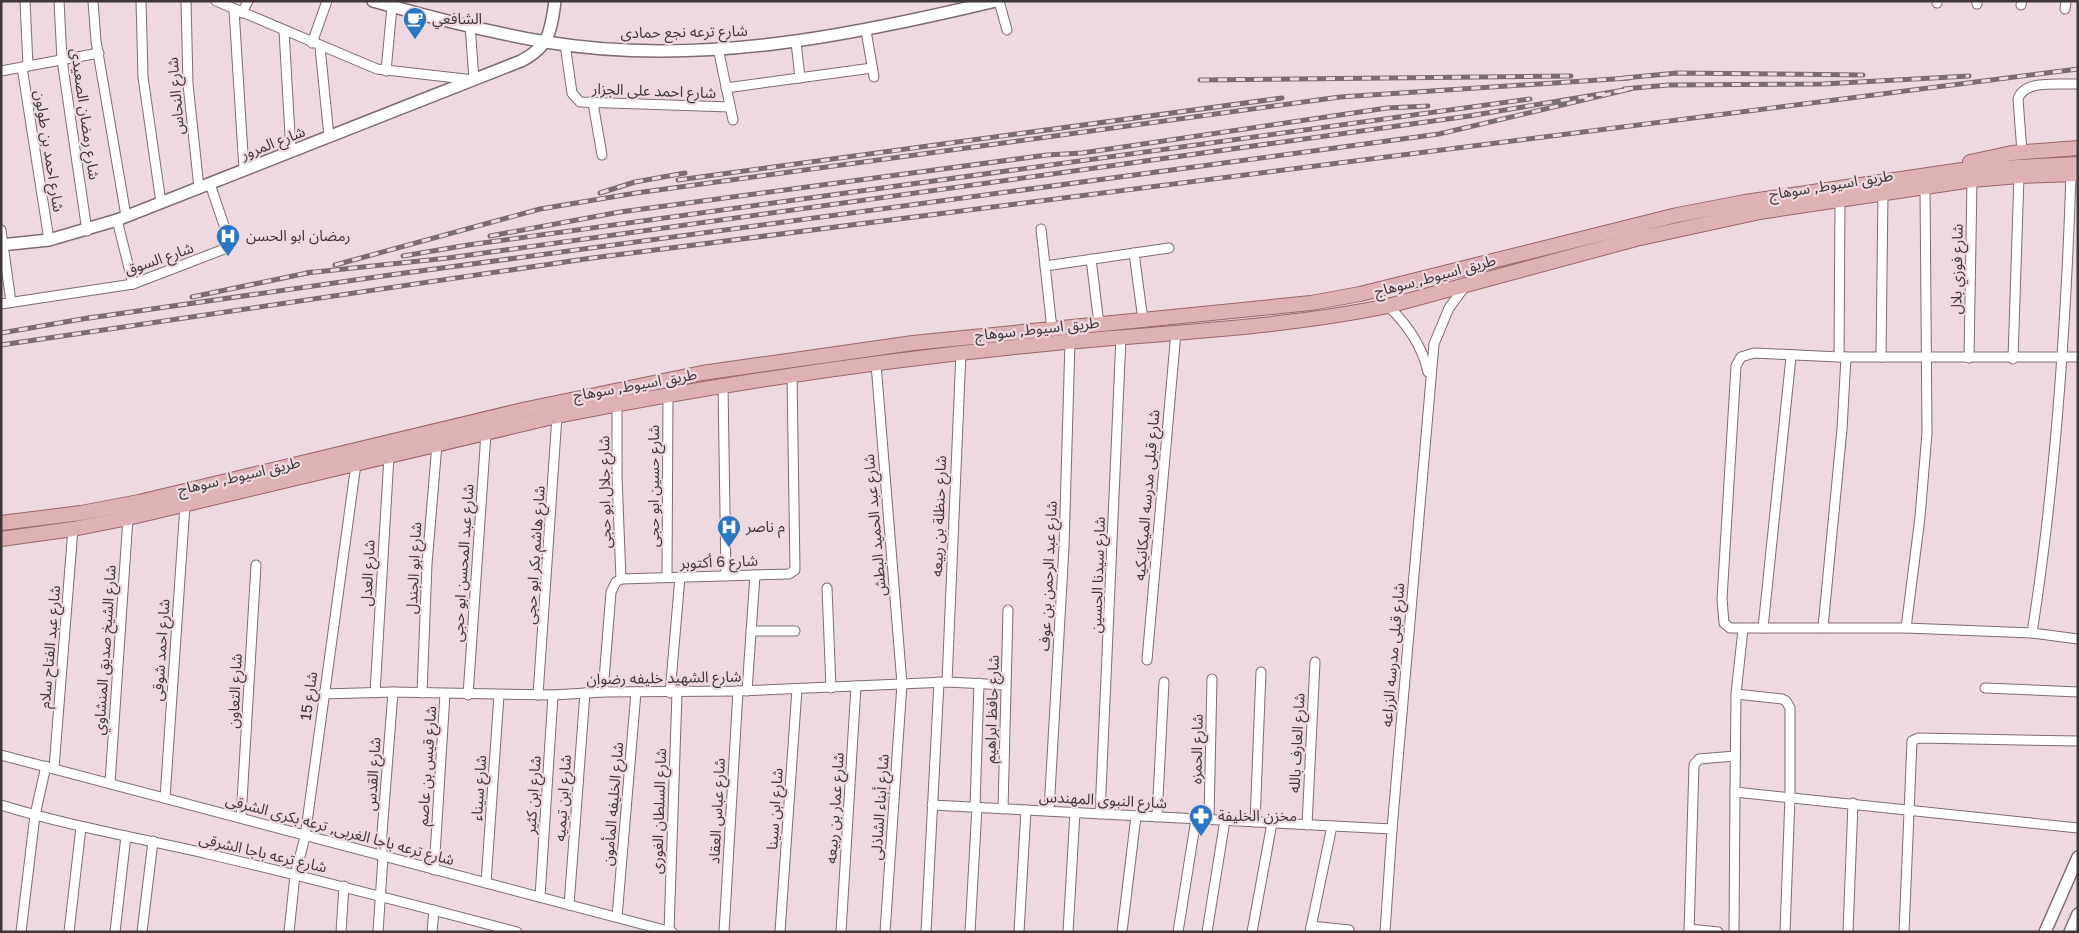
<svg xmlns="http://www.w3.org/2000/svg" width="2079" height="933" viewBox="0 0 2079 933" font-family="'Golos Text','Noto Sans Arabic',sans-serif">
<rect width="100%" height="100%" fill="#eed9e0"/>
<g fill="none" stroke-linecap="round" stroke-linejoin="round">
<g stroke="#7e6c72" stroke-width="11">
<g id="minor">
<path d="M25,1L28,66"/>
<path d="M59,1L62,60L87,231"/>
<path d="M93,1L96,41L126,216"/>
<path d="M141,1L143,77L161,203"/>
<path d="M186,1L188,84L199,188"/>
<path d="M216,1L377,69L474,80L470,25"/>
<path d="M999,1L1007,30"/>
<path d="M1937,3V1"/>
<path d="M1977,4V1"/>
<path d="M2021,5L2022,1"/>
<path d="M2065,9L2066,1"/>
<path d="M234,10L244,170"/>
<path d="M242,13L248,1"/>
<path d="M284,31L291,152"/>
<path d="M866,31L874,77"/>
<path d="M796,42L800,78"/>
<path d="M312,43L327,1"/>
<path d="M565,44L572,93L580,102L730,107"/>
<path d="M320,47L329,137"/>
<path d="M718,48L733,120"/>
<path d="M22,67L49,240"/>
<path d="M1,71L99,53"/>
<path d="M386,71L392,7"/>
<path d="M726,88L872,68"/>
<path d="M593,103L602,155"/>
<path d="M2022,152L2018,99C2024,79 2060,85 2078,84"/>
<path d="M117,220L133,284"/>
<path d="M1041,229L1052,329"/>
<path d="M1,230L11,302"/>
<path d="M1134,253L1143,320"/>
<path d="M1091,259L1099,324"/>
<path d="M1045,266L1169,248"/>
<path d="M1,304L133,284L227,248L229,240L210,184"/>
<path d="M1388,306C1408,325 1422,345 1428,372"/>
<path d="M1839,357L1840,200"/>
<path d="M1881,357L1883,193"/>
<path d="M2078,357H1839L1754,353L1741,357L1736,366L1722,599L1724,623L1730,628H1906L2032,633L2078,639"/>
<path d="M1969,358L1972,180"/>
<path d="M2013,359L2019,176"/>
<path d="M876,364L902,684L885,932"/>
<path d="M723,386L726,576"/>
<path d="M617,404V477L621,579"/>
<path d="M667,577L668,395"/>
<path d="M621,579L789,574L795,570L792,375"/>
<path d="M827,588L831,688"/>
<path d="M1823,627L1842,429L1846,357"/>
<path d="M1763,628L1791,357"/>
<path d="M1906,628L1920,517L1927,433L1925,187"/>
<path d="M1743,629L1736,694L1735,792L2078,828"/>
<path d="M751,631H795"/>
<path d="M2032,633C2056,481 2066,327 2071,174"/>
<path d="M1147,660L1176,332"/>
<path d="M947,682L961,352"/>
<path d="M1985,688L2078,692"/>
<path d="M747,691L755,575"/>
<path d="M603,692L611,592L616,582L621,579"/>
<path d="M375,693L389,456"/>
<path d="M422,693L427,564L437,444"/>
<path d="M670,693L680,577"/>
<path d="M323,694L393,692L553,695L603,692L738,691L947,682L1006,685"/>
<path d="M1736,694L1782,699L1786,701L1790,708V797L1785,932"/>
<path d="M468,695L486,433"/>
<path d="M538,695L557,416"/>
<path d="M1,755L672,932"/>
<path d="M54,768L73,529"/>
<path d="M110,783L128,518"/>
<path d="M165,798L185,505"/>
<path d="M1,805C69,826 139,838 208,854C311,878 414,905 517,932"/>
<path d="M932,805L1392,829"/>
<path d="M975,807L979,683"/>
<path d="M1003,809L1008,610"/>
<path d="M1049,811L1064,547L1070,342"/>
<path d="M1100,814L1121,337"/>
<path d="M1157,817L1164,682"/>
<path d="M241,818L256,565"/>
<path d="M1209,819L1212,679"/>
<path d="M1255,822L1261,672"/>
<path d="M1307,825L1315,662"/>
<path d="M434,870L445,694"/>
<path d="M486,883L499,695"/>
<path d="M540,897L553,695"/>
<path d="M569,905L585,693"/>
<path d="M617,917L636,692"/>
<path d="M1311,926L1349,930"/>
<path d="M1689,929L1718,932"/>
<path d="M669,931L677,693"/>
<path d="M21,932L35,815L46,766"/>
<path d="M69,932L81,827"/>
<path d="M115,932L126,836"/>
<path d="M142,932L153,841"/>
<path d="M289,932L295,875L305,837L356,464"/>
<path d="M341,932L344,886"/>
<path d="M378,932L383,857L381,846L393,692"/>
<path d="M432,932L434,910"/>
<path d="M724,932L738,691"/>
<path d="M780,932L797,689"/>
<path d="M841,932L856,686"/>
<path d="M926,932L939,682"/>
<path d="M970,932L977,807"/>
<path d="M1019,932L1026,810"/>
<path d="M1068,932L1075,812"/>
<path d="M1122,932L1136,816"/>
<path d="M1178,932L1196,819"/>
<path d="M1207,932L1225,820"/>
<path d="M1252,932L1272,823"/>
<path d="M1310,932L1332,826"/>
<path d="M1385,932L1392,829L1434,344L1449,308L1466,285"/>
<path d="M1689,932L1694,765L1699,759L1735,756"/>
<path d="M1734,932L1735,792"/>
<path d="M1848,932L1853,803"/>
<path d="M1904,932L1912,741L1918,738L2078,741"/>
</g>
</g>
<g stroke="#7e6c72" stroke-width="14">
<g id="tertiary">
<path d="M373,1C429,17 488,32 546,42C697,67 850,36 996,1"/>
<path d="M1,245L49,240L117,220L521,61C549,47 551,31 555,1"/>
<path d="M2045,932L2078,857"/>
<path d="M2070,932L2078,914"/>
</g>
</g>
<g stroke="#986568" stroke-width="16">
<g id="primary">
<path d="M1970,162L2012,153L2078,148"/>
<path d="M1,523L81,513L139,502L527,409L702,373L913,343L1311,303L1360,294L1677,215L1745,202L1962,170L2078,164"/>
<path d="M1,539L73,529L128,518L557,416C718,384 881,360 1045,344C1159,333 1276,329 1388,306L1636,239L1760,212L1972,180L2019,176L2078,174"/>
</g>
</g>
<use href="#minor" stroke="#fff" stroke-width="9"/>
<use href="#tertiary" stroke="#fff" stroke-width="11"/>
<use href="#primary" stroke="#deb2b4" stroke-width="14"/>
<g stroke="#796d70" stroke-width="5">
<g id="rail">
<path d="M1624,78L1677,73L1863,75"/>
<path d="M1200,80L1571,76"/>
<path d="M1624,89L1668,85L1823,84L1969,76"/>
<path d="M678,180L1282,98"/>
<path d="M600,193L635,182L685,173"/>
<path d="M490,236L620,212L1047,155L1082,153L1387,108L1428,106"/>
<path d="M403,256L468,245L1530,99"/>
<path d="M335,265L540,209L636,193L1340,97L1629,78"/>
<path d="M192,297L312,272"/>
<path d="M89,318L390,275L1439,134L1630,89L1469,116L448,258L306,273"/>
<path d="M1,333L94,317"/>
<path d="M1,345L592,258L2078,69"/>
</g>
</g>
<use href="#rail" stroke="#eed9e0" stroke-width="3" stroke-dasharray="9" stroke-linecap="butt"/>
</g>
<defs>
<g id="cafe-pin" transform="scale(1.25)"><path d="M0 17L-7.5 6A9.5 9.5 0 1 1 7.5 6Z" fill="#2b75c5" stroke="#eed9e0"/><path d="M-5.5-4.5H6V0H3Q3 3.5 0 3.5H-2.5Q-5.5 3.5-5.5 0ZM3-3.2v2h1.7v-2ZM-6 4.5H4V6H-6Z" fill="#fff"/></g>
<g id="hospital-pin" transform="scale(1.25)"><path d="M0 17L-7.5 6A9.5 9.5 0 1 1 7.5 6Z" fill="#2b75c5" stroke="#eed9e0"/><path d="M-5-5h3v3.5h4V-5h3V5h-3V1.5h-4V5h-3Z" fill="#fff"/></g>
<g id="pharmacy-pin" transform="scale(1.25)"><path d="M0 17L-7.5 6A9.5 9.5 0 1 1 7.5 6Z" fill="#2b75c5" stroke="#eed9e0"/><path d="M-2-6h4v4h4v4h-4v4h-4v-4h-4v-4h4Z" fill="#fff"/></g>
</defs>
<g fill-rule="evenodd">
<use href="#cafe-pin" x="415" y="19"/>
<use href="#hospital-pin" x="228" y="236"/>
<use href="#hospital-pin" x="729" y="527"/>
<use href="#pharmacy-pin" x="1201" y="816"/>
</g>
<g text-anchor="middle" stroke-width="4.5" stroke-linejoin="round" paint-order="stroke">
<g font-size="15" fill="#3e3638" stroke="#eed9e0" text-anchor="start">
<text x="432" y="24">الشافعي</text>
<text x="246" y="241">رمضان ابو الحسن</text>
<text x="746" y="532">م ناصر</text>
<text x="1218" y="821">مخزن الخليفة</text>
</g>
<g font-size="15" fill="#3e3638" stroke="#eed9e0">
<text transform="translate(684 32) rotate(-1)" y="5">شارع ترعه نجع حمادى</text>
<text transform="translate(654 91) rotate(2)" y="5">شارع احمد على الجزار</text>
<text transform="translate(176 96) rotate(-95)" y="5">شارع النحاس</text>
<text transform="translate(85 114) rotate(82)" y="5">شارع رمضان الصعيدى</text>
<text transform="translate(273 143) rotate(-21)" y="5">شارع المرور</text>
<text transform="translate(49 151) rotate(81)" y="5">شارع احمد بن طولون</text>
<text transform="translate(1831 185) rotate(-9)" y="5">طريق اسيوط, سوهاج</text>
<text transform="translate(159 259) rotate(-19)" y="5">شارع السوق</text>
<text transform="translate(1957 269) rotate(-89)" y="5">شارع فوزي بلال</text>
<text transform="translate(1435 276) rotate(-15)" y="5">طريق اسيوط, سوهاج</text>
<text transform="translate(1037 329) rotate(-6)" y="5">طريق اسيوط, سوهاج</text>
<text transform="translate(635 385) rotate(-10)" y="5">طريق اسيوط, سوهاج</text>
<text transform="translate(239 476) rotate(-13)" y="5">طريق اسيوط, سوهاج</text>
<text transform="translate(654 486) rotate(-90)" y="5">شارع حسين ابو حجى</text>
<text transform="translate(605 492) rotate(-91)" y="5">شارع جلال ابو حجى</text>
<text transform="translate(1147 495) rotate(-85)" y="5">شارع قبلى مدرسه الميكانيكيه</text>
<text transform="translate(939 516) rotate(-88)" y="5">شارع حنظلة بن ربيعه</text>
<text transform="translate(875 525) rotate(-95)" y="5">شارع عبد الحميد البطش</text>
<text transform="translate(535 555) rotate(-86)" y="5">شارع هاشم بكر ابو حجى</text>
<text transform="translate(719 562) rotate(-2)" y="5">شارع 6 أكتوبر</text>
<text transform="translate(463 563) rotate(-86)" y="5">شارع عبد المحسن ابو حجى</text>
<text transform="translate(414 568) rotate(-87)" y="5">شارع ابو الجندل</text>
<text transform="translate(368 573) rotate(-87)" y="5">شارع العدل</text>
<text transform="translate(1098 575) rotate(-88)" y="5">شارع سيدنا الحسين</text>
<text transform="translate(1048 576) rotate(-87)" y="5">شارع عبد الرحمن بن عوف</text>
<text transform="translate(50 647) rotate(-85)" y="5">شارع عبد الفتاح سلام</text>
<text transform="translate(105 650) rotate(-86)" y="5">شارع الشيخ صديق المنشاوي</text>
<text transform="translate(161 650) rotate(-86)" y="5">شارع احمد شوقى</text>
<text transform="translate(1393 655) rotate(-85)" y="5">شارع قبلى مدرسه الزراعه</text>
<text transform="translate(664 678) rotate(-1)" y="5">شارع الشهيد خليفه رضوان</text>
<text transform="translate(235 691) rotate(-87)" y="5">شارع التعاون</text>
<text transform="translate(309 696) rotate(-82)" y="5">شارع 15</text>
<text transform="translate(992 709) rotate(-88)" y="5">شارع حافظ ابراهيم</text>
<text transform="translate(1297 743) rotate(-87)" y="5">شارع العارف بالله</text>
<text transform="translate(1197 749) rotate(-89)" y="5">شارع الحمزه</text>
<text transform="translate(427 766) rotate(-86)" y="5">شارع قيس بن عاصم</text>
<text transform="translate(373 774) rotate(-86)" y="5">شارع القدس</text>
<text transform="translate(479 788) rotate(-86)" y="5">شارع سيناء</text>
<text transform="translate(533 795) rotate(-86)" y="5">شارع ابن كثير</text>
<text transform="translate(563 798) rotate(-86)" y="5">شارع ابن تيميه</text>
<text transform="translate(1103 800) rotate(3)" y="5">شارع النبوى المهندس</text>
<text transform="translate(613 804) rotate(-85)" y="5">شارع الخليفه المأمون</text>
<text transform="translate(880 807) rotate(-86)" y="5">شارع أبناء الشاذلى</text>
<text transform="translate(835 808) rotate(-86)" y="5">شارع عمار بن ربيعه</text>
<text transform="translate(775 809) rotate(-86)" y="5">شارع ابن سينا</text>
<text transform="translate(659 811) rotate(-88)" y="5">شارع السلطان الغورى</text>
<text transform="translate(717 811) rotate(-87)" y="5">شارع عباس العقاد</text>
<text transform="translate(340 830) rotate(15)" y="5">شارع ترعه باجا الغربى, ترعه بكرى الشرقى</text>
<text transform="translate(263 853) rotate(13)" y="5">شارع ترعه باجا الشرقى</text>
</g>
</g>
<rect width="2079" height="933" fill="none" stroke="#3e3638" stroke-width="5"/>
</svg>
